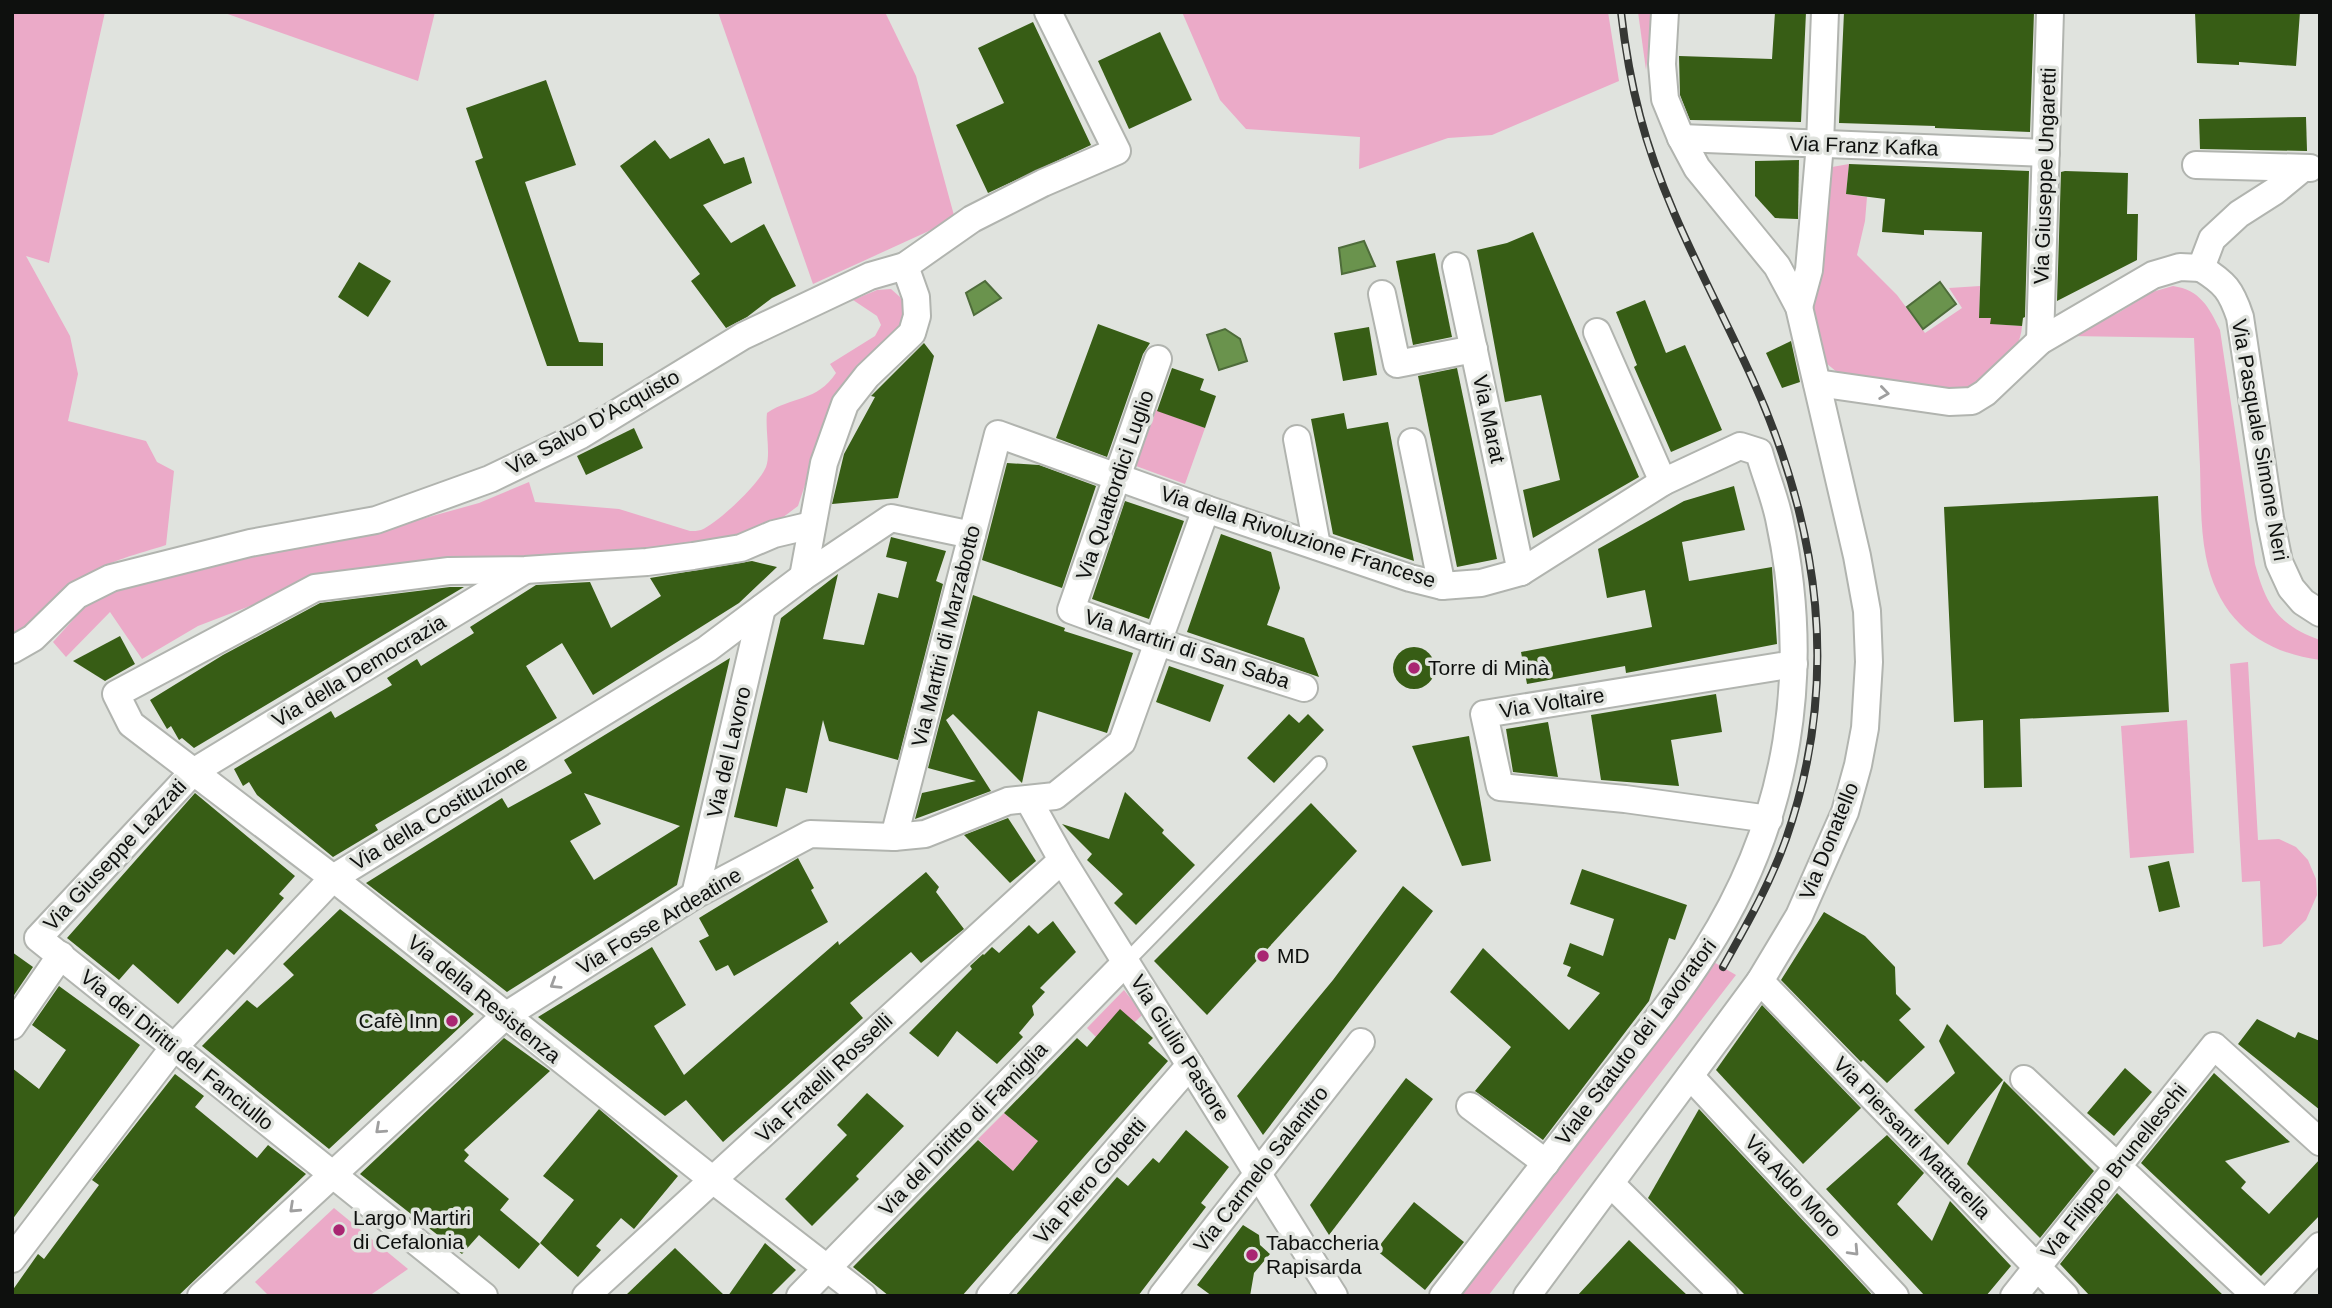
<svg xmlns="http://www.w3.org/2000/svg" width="2332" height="1308" viewBox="0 0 2332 1308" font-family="Helvetica,sans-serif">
<rect width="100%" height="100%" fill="#e0e3de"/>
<g fill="#ebaac8">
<path d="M12,12H105L49,263L26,256L70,336L78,374L68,421L146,441L157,462L174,471L166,545C139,554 108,560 85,578C60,596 38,618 12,636Z"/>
<path d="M222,12H435L418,81Z"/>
<path d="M718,12H885L916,76L955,219L813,284Z"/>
<path d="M1182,12H1608L1619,81L1492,135L1448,138L1359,169L1360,137L1246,129L1220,100Z"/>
<path d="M1638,12H1653L1646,70Z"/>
<path d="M1849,164L1846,194L1867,197L1865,221L1857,255L1897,295L1925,333L1962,308L1949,288L1980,286L1979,318H1991V324L2022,326C2020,359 1989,373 1965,392L1843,377L1826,363L1815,349L1810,319L1830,181L1832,167Z"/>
<path d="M2173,286C2200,290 2209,307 2220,330L2255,564C2266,605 2278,625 2320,640V660C2259,652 2218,618 2206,557C2200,527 2201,496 2200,466C2198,423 2196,380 2194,338L2070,336L2118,313L2152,292Z"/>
<path d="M891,289L900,297L907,311L896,337L832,403L798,506L766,530L736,540L617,558L509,556L329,576L198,626L142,659L110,612L66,657L53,642L88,603L107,591L250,556L382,530L479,503L529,482L535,502L619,509L690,531C693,531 698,531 701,530C718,523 759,484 766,467C771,454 765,430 767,413C792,396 817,402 836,373L830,364L875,336L881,325L877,316L853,300L877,290Z"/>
<path d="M1156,410L1205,428L1185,484L1136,466Z"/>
<path d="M2248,662L2258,840L2279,839L2296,847L2308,860L2316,879L2317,895L2306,920L2281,944L2263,947L2260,881L2242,882L2230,664Z"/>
<path d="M2187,720L2194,853L2130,858L2121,726Z"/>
<path d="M1712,961L1736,975L1488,1296H1461L1648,1051Z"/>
<path d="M1124,990L1143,1014L1135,1022L1096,1037L1087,1028Z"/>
<path d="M1004,1113L1038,1141L1013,1171L978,1139Z"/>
<path d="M334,1208L408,1269L369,1296H269L255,1282Z"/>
</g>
<g fill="#6a934d" stroke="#4e6c3a" stroke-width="2">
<path d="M1364,241L1375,266L1342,274L1339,248Z"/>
<path d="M985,281L1001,298L974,315L966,293Z"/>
<path d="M1940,282L1956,304L1923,329L1907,307Z"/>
<path d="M1225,329L1240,339L1247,361L1219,370L1207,335Z"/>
</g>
<g fill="#375d15" fill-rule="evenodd">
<path d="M1775,12H1806L1801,122L1690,120L1680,95L1679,56L1772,59Z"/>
<path d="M1844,12H2034L2030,132L1935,128V126L1839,123Z"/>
<path d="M2195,12H2300L2296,66L2239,62V65L2197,63Z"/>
<path d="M1033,22L1091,145L988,193L956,125L1004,103L978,48Z"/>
<path d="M1160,32L1192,100L1129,129L1098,61Z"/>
<path d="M546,80L576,165L525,182L579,342L603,343V366H547L475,161L483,158L466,108Z"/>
<path d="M2306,117L2307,151L2200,149L2199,119Z"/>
<path d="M709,138L724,164L744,157L752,183L703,205L731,243L764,224L796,286L772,298L747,317L726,328L691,281L700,274L620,166L655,140L670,159Z"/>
<path d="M1799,160L1798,219L1775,218L1755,196V161Z"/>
<path d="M1849,164L2029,171L2025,317L2023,318L2022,326L1990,324L1991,318H1979L1982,232L1924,230V235L1882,232L1885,199L1846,194Z"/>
<path d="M2065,171L2128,173L2127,214H2138L2137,260L2057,301L2061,172Z"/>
<path d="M1533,232L1639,477L1533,538L1523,490L1560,480L1541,395L1505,402L1477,250L1507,243Z"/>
<path d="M1435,253L1452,337L1413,345L1396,261Z"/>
<path d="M359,262L391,281L368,317L338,297Z"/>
<path d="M1645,300L1666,353L1685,345L1722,430L1671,452L1634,367L1637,365L1616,312Z"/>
<path d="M1098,324L1150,343L1143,354L1107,457L1056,438Z"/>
<path d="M1369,327L1377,375L1343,381L1334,333Z"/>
<path d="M1791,341L1800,382L1782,388L1766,353Z"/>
<path d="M924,343L934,356L898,498L832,504L844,454L875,397L871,396Z"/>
<path d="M1172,368L1204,379L1200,390L1216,396L1205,428L1157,411Z"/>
<path d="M1457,368L1497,559L1457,567L1418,376Z"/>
<path d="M1344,413L1347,429L1388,422L1414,561L1333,534L1311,419Z"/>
<path d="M634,428L643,448L586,475L577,456Z"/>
<path d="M1007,463L1039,465L1096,486L1062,588L982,560Z"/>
<path d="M1734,486L1745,530L1682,542L1689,581L1772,567L1777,644L1626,673L1625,666L1527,684L1521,652L1652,627L1645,590L1607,598L1598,549L1684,501Z"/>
<path d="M2158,496L2169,712L2020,719L2022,787L1984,788L1983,720L1954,722L1944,507Z"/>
<path d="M1125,501L1184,521L1149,619L1092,599Z"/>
<path d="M1221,534L1271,552L1280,588L1267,625L1304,638L1319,677L1187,632Z"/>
<path d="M891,537L946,551L936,581L943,584L898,760L829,741L823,720L807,793L786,788L777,827L734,817L781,618L838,574L823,639L864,645L878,593L898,598L907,562L886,557Z"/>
<path d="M752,561L777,567L739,603L593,695L562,643L526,666L557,718L375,825L378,830L333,857L257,795L249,782L243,786L234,769L331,711L335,718L392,685L387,678L417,659L421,666L474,633L470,627L536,585L590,582L611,628L661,596L650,578Z"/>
<path d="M450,587H464L194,748L182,738L179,740L171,726L167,729L150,700L223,655L320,603Z"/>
<path d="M973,595L1065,628L1064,631L1133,653L1107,733L1038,711L1022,783L953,714L946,720L991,791L915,819L922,793L976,781L928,768Z"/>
<path d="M120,636L135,664L105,681L73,661Z"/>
<circle cx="1414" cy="668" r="21"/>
<path d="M730,658L677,885L507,992L366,883L502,798L508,808L572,773L564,760ZM584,793L680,826L594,880L570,841L601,824Z"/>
<path d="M1169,666L1224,685L1210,722L1156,702Z"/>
<path d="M1716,694L1722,732L1671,740L1679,786L1601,780L1591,715Z"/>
<path d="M1289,714L1299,723L1308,714L1324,730L1274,783L1247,758Z"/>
<path d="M1548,722L1558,777L1513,772L1506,729Z"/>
<path d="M1469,736L1491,861L1462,866L1412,746Z"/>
<path d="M1125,792L1164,830L1162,833L1195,865L1136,925L1114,903L1123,894L1087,860L1092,854L1062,824L1109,839Z"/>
<path d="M195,793L295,876L279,894L284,898L234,955L227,949L178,1004L133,964L119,980L67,938Z"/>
<path d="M1311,803L1357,851L1207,1015L1154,961Z"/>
<path d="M1008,818L1036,861L1010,883L964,835Z"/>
<path d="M798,858L814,888L811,890L828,922L734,976L728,965L716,971L699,941L709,936L699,918Z"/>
<path d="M2169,861L2180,907L2159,912L2148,866Z"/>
<path d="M1582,869L1687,905L1675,940L1669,938L1649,1001L1543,1140L1475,1091L1511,1047L1450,992L1483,948L1569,1030L1600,993L1567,976L1571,967L1563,964L1570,943L1603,956L1614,919L1570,904Z"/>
<path d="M926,872L939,887L936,892L964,929L921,963L911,952L850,1003L863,1018L723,1142L686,1100L665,1116L538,1017L652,947L686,1005L654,1026L684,1075L838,941L839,945Z"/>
<path d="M1403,886L1433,911L1263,1135L1237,1096L1333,980Z"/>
<path d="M340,909L474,1014L329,1149L202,1046L247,1000L257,1008L294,975L283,964Z"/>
<path d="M1824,912L1865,936L1895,967L1896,994L1911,1009L1899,1020L1925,1047L1887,1083L1863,1060L1861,1062L1781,980Z"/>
<path d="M1053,921L1076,952L1040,988L1045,992L1032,1006L1034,1015L1019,1033L1023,1037L997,1064L957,1031L938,1057L909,1033L972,969L970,966L983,954L984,955L992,947L999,953L1029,925L1038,934Z"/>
<path d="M12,952L33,967L12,998Z"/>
<path d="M59,986L140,1045L12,1220V1068L39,1089L66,1050L32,1025Z"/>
<path d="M1762,1005L1861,1108L1803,1164L1716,1070Z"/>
<path d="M1120,1009L1153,1038L1148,1043L1168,1061L962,1296H889L853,1267L978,1140L1013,1171L1038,1141L1004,1113L1077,1038L1087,1047Z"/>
<path d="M2257,1019L2295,1038L2298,1032L2320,1041V1110L2238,1044Z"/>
<path d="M1947,1024L2003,1080L1948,1145L1914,1110L1955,1073L1939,1041Z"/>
<path d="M504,1038L550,1071L464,1150L469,1155L464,1161L509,1199L500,1210L540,1244L519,1269L479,1235L462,1254L360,1174Z"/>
<path d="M2125,1068L2152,1092L2114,1136L2087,1113Z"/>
<path d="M2214,1073L2290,1142L2225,1161L2246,1182L2241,1188L2269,1214L2320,1159V1215L2261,1276L2141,1163Z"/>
<path d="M175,1074L204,1096L195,1107L257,1158L268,1145L306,1174L178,1296H12V1291L38,1254L44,1259L99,1185L92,1180Z"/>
<path d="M1406,1078L1433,1099L1329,1235L1310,1205Z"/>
<path d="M2004,1081L2094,1171L2040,1238L1967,1164Z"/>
<path d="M867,1093L904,1126L856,1176L859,1179L812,1226L785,1199L847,1135L837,1125Z"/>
<path d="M599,1109L678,1176L634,1229L621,1218L596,1246L601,1250L578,1277L540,1243L574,1200L543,1176Z"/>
<path d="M1699,1109L1866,1288L1873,1296H1746L1648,1198Z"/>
<path d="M1186,1130L1229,1167L1201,1203L1206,1207L1138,1296H1015L1117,1177L1128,1186L1153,1158L1159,1163Z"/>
<path d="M1887,1135L1924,1173L1897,1204L1932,1241L1950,1201L2011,1266L1986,1296H1925L1826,1189Z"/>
<path d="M2117,1193L2118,1194L2224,1296H2090L2060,1264Z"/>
<path d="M1414,1202L1464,1242L1425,1290L1376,1250Z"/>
<path d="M1243,1225L1259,1235L1260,1245L1270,1254L1254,1273L1250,1296H1212L1197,1285Z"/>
<path d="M1629,1240L1670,1279L1688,1296H1577Z"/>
<path d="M765,1243L796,1270L770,1296H728Z"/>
<path d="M675,1248L725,1296H625Z"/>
</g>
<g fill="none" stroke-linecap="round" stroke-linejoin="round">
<g stroke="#b1b4af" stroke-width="18">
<path id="lane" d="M1126,962L1319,764"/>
</g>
<g stroke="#b1b4af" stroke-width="30">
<g id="street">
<path d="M1681,138L2046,153"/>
<path d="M2196,165L2310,168"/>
<path d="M1456,266L1521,572"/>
<path d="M2201,268C2225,283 2231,290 2240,317L2270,518L2279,562L2291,588L2303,602L2320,613"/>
<path d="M2201,268L2212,239L2239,214L2275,191L2303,168"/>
<path d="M1382,294L1397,364L1474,349"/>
<path d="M1799,307L1809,270L1820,144L1825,12"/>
<path d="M1597,332L1663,482"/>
<path d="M2040,341L2050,12"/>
<path d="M1158,359L1071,610L1158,642L1304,688"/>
<path d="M1817,383L1949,402L1972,401L1985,393L2040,341L2153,275L2180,267L2201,268"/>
<path d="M1297,439L1317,546"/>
<path d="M1412,442L1442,586"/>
<path d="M812,525L774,534L741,548L693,556L647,562L525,570L449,571L315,588L116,694L131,724L333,878L713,1180L863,1296"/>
<path d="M803,577L824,463L845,404L867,376L912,333L917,316L916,297L905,266"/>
<path d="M12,650L33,638L77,595L111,578L250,543L376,520L490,479L581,435L743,336L870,276L905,266L972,219L1043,183L1117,151L1048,12"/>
<path d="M1028,799L1062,860L1334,1296"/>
<path d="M1769,819L1625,799L1500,787L1484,714L1794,664"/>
<path d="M894,837L998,434L1206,509L1410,578L1442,586L1481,583L1521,572L1663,482L1740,446L1759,452C1765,474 1774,495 1779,518C1812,670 1790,818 1706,950C1677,996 1642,1039 1608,1082C1553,1153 1498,1224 1443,1296"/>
<path d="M695,895L762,608"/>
<path d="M1760,981L2065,1296"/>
<path d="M12,1026L61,955"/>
<path d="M1690,1076L1895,1296"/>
<path d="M2024,1079L2256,1296"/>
<path d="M1470,1106L1546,1163"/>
<path d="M1611,1184L1724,1296"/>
<path d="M12,1259L174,1047L333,878L707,649L803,577L891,518L972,535"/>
<path d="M201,1296L505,1016L695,895L810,834L894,837L925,834L1008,801L1055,796L1122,742L1206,509"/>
<path d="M484,1296L38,938L193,772L522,572"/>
<path d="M586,1296L1062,860"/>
<path d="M800,1296L1126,962"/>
<path d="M990,1296L1190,1065"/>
<path d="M1162,1296L1361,1042"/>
<path d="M1527,1296L1760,981L1799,916L1845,812L1858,765L1865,728L1869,662L1867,611L1857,556L1799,307L1777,266L1697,168L1681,138L1665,99L1662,64L1665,12"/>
<path d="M2014,1296L2214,1046L2320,1142"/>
<path d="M2273,1296L2320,1246"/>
</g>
</g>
<use href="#lane" stroke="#fff" stroke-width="14"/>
<use href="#street" stroke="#fff" stroke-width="26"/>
<g stroke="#363835" stroke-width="8">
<path id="rail" d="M1621,12C1625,47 1631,82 1640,116C1664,208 1713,292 1752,378C1820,528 1841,681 1786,839C1770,884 1746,926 1723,967"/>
</g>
<use href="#rail" stroke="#e0e3de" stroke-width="5" stroke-dasharray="16" stroke-linecap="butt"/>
</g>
<defs><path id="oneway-chevron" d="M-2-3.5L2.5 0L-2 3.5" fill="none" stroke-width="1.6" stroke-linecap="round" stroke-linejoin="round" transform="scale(1.75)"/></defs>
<g stroke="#9f9f9f">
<use href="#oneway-chevron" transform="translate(1884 393) rotate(8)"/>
<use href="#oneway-chevron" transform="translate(555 984) rotate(148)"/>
<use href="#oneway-chevron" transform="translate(380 1129) rotate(138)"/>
<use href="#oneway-chevron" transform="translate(294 1208) rotate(137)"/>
<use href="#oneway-chevron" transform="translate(1854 1251) rotate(47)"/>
</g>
<g fill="#a92672" stroke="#e0e3de" stroke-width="2.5">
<circle cx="1414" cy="668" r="7"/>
<circle cx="1263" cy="956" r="7"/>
<circle cx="452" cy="1021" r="7"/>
<circle cx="339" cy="1230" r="7"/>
<circle cx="1252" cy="1255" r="7"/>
</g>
<g text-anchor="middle" stroke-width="7" stroke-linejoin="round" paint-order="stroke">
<g font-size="21" fill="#0e100e" stroke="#e0e3de">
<text transform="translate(1864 146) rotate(2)" y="7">Via Franz Kafka</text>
<text transform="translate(2045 176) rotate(-88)" y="7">Via Giuseppe Ungaretti</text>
<text transform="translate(1489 419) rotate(78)" y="7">Via Marat</text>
<text transform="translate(593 422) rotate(-29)" y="7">Via Salvo D'Acquisto</text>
<text transform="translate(2260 440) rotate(80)" y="7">Via Pasquale Simone Neri</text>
<text transform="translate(1115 485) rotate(-71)" y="7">Via Quattordici Luglio</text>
<text transform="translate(1298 537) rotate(18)" y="7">Via della Rivoluzione Francese</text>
<text transform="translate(946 636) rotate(-76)" y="7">Via Martiri di Marzabotto</text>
<text transform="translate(1187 649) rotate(18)" y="7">Via Martiri di San Saba</text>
<text transform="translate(359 671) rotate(-31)" y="7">Via della Democrazia</text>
<text transform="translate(1552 703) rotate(-9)" y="7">Via Voltaire</text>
<text transform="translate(729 752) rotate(-77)" y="7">Via del Lavoro</text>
<text transform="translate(439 813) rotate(-31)" y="7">Via della Costituzione</text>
<text transform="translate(1829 841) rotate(-68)" y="7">Via Donatello</text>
<text transform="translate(115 855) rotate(-47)" y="7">Via Giuseppe Lazzati</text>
<text transform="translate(659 921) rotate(-31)" y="7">Via Fosse Ardeatine</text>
<text transform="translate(484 999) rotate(39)" y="7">Via della Resistenza</text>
<text transform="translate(1636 1042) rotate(-53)" y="7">Viale Statuto dei Lavoratori</text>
<text transform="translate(1180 1048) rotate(58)" y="7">Via Giulio Pastore</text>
<text transform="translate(177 1050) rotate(39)" y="7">Via dei Diritti del Fanciullo</text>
<text transform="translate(824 1078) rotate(-43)" y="7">Via Fratelli Rosselli</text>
<text transform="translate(963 1129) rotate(-46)" y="7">Via del Diritto di Famiglia</text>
<text transform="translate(1912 1138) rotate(46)" y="7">Via Piersanti Mattarella</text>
<text transform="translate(1261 1169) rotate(-52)" y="7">Via Carmelo Salanitro</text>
<text transform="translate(2114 1171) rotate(-51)" y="7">Via Filippo Brunelleschi</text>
<text transform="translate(1090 1181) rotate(-49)" y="7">Via Piero Gobetti</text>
<text transform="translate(1793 1186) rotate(47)" y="7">Via Aldo Moro</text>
</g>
<g font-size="21" fill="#0e100e" stroke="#e0e3de" text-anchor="start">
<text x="1428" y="675">Torre di Minà</text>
<text x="1277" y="963">MD</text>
<text x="438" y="1028" text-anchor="end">Cafè Inn</text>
<text x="353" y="1225">Largo Martiri<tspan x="353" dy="24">di Cefalonia</tspan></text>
<text x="1266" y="1250">Tabaccheria<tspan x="1266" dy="24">Rapisarda</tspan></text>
</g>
</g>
<rect width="2332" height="1308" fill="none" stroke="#0e100e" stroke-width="28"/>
</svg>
